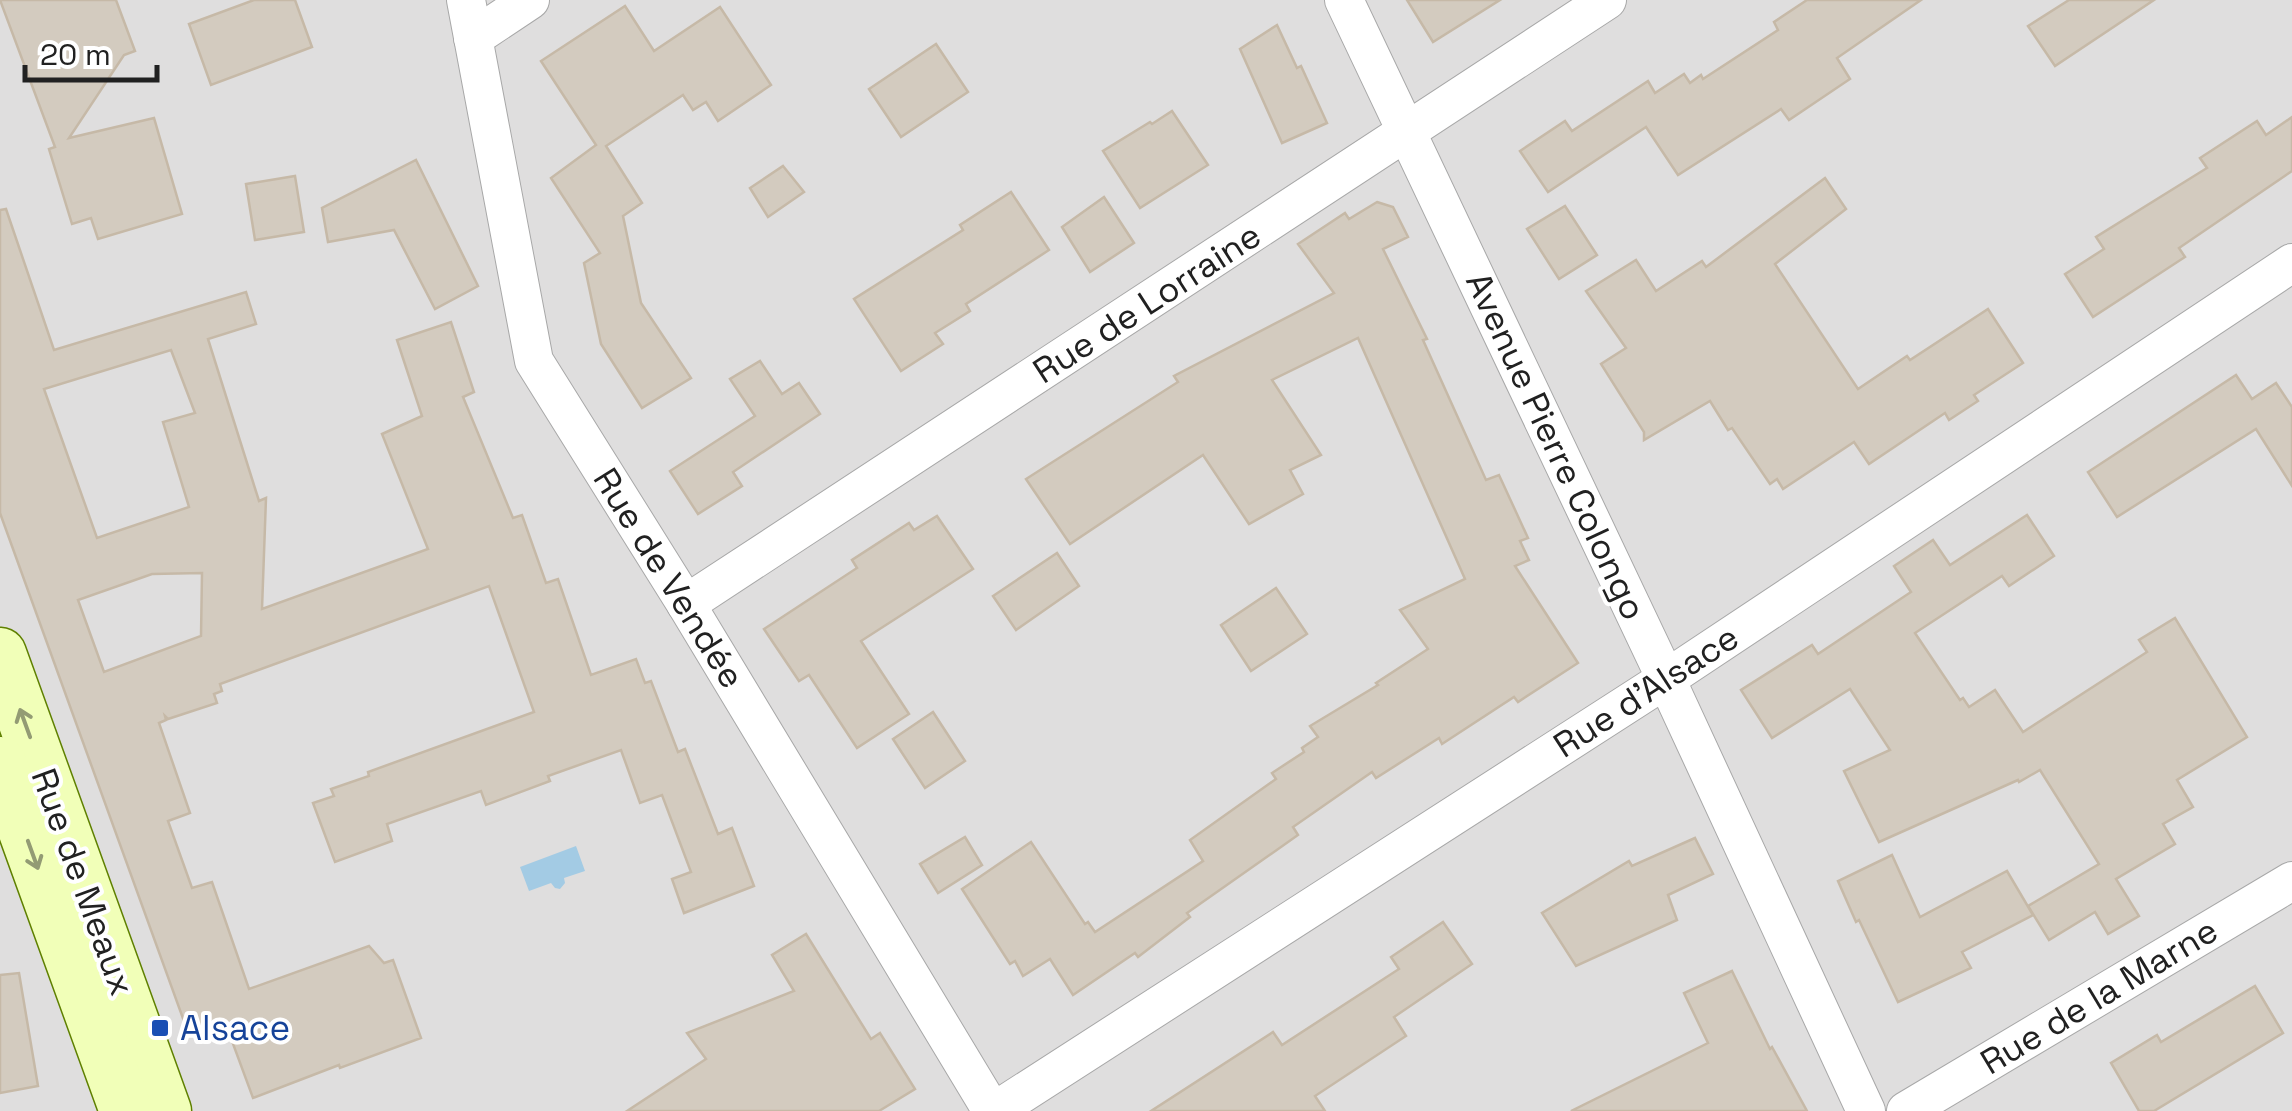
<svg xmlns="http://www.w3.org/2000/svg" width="2292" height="1111" viewBox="0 0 2292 1111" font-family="'Space Grotesk',sans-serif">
<rect width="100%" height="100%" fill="#f2f0e7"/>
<rect fill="#dfdede" x="0" y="0" width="2292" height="1111"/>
<path fill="#a3cbe4" d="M576,846L585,871L564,878L565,883L560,889L555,888L551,883L529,891L520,867Z"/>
<g fill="#d3cbbf" stroke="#c6b9a7" stroke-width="2.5" fill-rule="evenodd">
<path d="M0,0H116L135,51L124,55L69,138L154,118L182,214L98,239L91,218L72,224L49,149L55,147Z"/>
<path d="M254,0H295L312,47L211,85L189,24Z"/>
<path d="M1407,0H1500L1433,42Z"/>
<path d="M1807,0H1921L1837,58L1850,79L1789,120L1781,109L1678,175L1646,127L1548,192L1520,151L1565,121L1572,131L1648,81L1655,93L1684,74L1690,83L1701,75L1703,79L1778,30L1774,22Z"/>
<path d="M2069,0H2154L2055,66L2028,26Z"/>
<path d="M625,6L654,51L720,7L771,85L718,121L706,102L693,110L683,95L606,146L642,203L623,216L641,303L691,378L642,408L601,344L584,263L600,253L551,178L596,145L541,61Z"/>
<path d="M1277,25L1297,68L1301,66L1327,123L1282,143L1240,49Z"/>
<path d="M936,44L968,92L901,137L869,89Z"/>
<path d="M1172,111L1208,165L1140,208L1103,151L1150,122L1152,124Z"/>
<path d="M2292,117V171L2179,248L2185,257L2093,317L2065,274L2104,249L2096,237L2207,168L2200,158L2257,121L2266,135Z"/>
<path d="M416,160L478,286L435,309L394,230L328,242L322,208Z"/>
<path d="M783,166L804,192L768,217L750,188Z"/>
<path d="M295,176L304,232L255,240L246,184Z"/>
<path d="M1825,178L1846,209L1775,264L1858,389L1907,356L1910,360L1988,309L2023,363L1974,395L1978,401L1949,420L1945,413L1869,464L1854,442L1783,489L1777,479L1770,484L1732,428L1728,430L1710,401L1644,440V432L1601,364L1626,348L1586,291L1636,260L1656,291L1702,261L1706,267Z"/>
<path d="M1011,192L1049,250L966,304L970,311L935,333L943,344L901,371L854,299L963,230L960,225Z"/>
<path d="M1104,197L1134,243L1090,272L1062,227Z"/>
<path d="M1377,202L1393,207L1408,237L1383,249L1427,339L1423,340L1486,480L1499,475L1528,538L1520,541L1529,560L1515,566L1578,663L1518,702L1514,697L1442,744L1439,738L1376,778L1372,772L1293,827L1298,835L1187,913L1190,917L1138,957L1135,953L1073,995L1050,959L1023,976L1015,961L1010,964L962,889L1031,842L1085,924L1088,922L1095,932L1203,861L1190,840L1276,779L1272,773L1304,752L1302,748L1318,737L1310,726L1378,685L1376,683L1428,649L1400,610L1465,579L1358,338L1272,380L1321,455L1290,470L1303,494L1249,524L1203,455L1070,544L1026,479L1178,382L1174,376L1334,293L1298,244L1345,213L1349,219Z"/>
<path d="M1565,206L1597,255L1559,279L1527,229Z"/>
<path d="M6,209L54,350L246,292L256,324L208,339L259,501L266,498L262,609L428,549L382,434L422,416L397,340L451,322L474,392L463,397L513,518L522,515L546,583L558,579L591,675L636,659L645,683L651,681L678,752L685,749L718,834L732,828L754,886L684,913L672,879L691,872L662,795L640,803L621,750L548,776L550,781L486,805L481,791L387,824L392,841L335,862L313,803L334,796L331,789L369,776L368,772L534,712L489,586L220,684L222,691L214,694L217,703L168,719L165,716L166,720L159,723L190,813L168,821L192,888L212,882L249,989L369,946L384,963L393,960L421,1038L340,1068L339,1065L253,1098L225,1022L189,1035L0,513V210ZM171,350L195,413L163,422L189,507L97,538L44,389ZM202,573L201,636L104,672L78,600L152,574Z"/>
<path d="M760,361L782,394L799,383L820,414L733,472L742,486L698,514L670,471L755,416L730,379Z"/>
<path d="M2236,375L2252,399L2276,383L2292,407V486L2256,429L2117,517L2088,472Z"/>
<path d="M2027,515L2054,556L2009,586L2002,576L1915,633L1960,700L1963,698L1969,707L1995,690L2023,732L2147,652L2139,640L2175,618L2247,737L2177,780L2193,807L2163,824L2175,844L2116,879L2139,916L2108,934L2095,912L2049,940L2028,906L2099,864L2040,770L2019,782L2018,780L1879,842L1844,771L1890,750L1850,689L1772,738L1741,690L1812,645L1818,654L1911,592L1894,566L1933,540L1950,565Z"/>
<path d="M937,516L973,569L861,641L909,714L857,748L809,675L799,681L764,629L857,568L852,560L909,523L914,530Z"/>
<path d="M1057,553L1079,586L1016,630L993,596Z"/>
<path d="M1276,588L1307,634L1251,671L1221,625Z"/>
<path d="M933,712L965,761L925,788L893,739Z"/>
<path d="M965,837L982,865L938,893L920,864Z"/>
<path d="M1695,838L1713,874L1668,895L1677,920L1576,966L1542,913L1629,861L1632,866Z"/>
<path d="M1892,855L1920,917L2007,871L2033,915L1962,952L1971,968L1898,1002L1859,920L1856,922L1838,881Z"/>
<path d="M1443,922L1472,964L1394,1017L1406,1036L1315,1096L1325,1111H1151L1273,1032L1282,1045L1399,969L1391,957Z"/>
<path d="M806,934L871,1039L880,1033L915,1089L879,1111H627L706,1059L687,1033L794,991L772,955Z"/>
<path d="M1732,971L1770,1049L1772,1047L1807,1111H1571L1708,1043L1684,993Z"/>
<path d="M19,973L38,1086L0,1093V975Z"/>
<path d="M2255,986L2283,1033L2154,1111H2139L2111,1063L2157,1035L2161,1042Z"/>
</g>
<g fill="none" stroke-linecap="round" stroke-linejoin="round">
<g stroke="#a8a8a8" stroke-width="40">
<g id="minor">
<path d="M466,0L534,361L686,604L992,1111"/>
<path d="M1344,0L1666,679L1866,1111"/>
<path d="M473,38L530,0"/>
<path d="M686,604L1607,0"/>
<path d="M995,1111L1666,679L2292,263"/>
<path d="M1906,1111L2292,881"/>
</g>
</g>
<g stroke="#5f8000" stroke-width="55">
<g id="secondary">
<path d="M0,654L165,1111"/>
<path d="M0,763L126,1111"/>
</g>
</g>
<use href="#minor" stroke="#fff" stroke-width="38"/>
<use href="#secondary" stroke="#f1ffb8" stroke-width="52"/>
</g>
<defs><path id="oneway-shaft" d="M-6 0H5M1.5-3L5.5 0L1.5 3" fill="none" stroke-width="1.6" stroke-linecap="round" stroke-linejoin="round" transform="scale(2.5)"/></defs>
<g stroke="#939b74">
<use href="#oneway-shaft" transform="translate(25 723) rotate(-110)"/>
<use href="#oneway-shaft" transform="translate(33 855) rotate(70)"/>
</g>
<rect fill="#1a4fb4" stroke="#fff" stroke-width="4" x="150" y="1018" width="20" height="20" rx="5"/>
<g text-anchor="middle" stroke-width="8" stroke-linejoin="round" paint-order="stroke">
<g font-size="35" fill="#212121" stroke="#fff">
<text transform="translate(1147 303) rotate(-33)" y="12">Rue de Lorraine</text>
<text transform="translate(1556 446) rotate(65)" y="12">Avenue Pierre Colongo</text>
<text transform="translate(669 578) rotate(58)" y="12">Rue de Vendée</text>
<text transform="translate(1646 691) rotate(-33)" y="12">Rue d'Alsace</text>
<text transform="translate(83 882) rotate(70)" y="12">Rue de Meaux</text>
<text transform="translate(2099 996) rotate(-31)" y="12">Rue de la Marne</text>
</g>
<g font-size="35" fill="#164399" stroke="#fff" text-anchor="start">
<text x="180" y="1040">Alsace</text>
</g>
</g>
<path d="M25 65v15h132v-15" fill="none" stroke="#212121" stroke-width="5"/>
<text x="40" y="65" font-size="30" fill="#212121" stroke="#ffffff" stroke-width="8" paint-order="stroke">20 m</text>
</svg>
